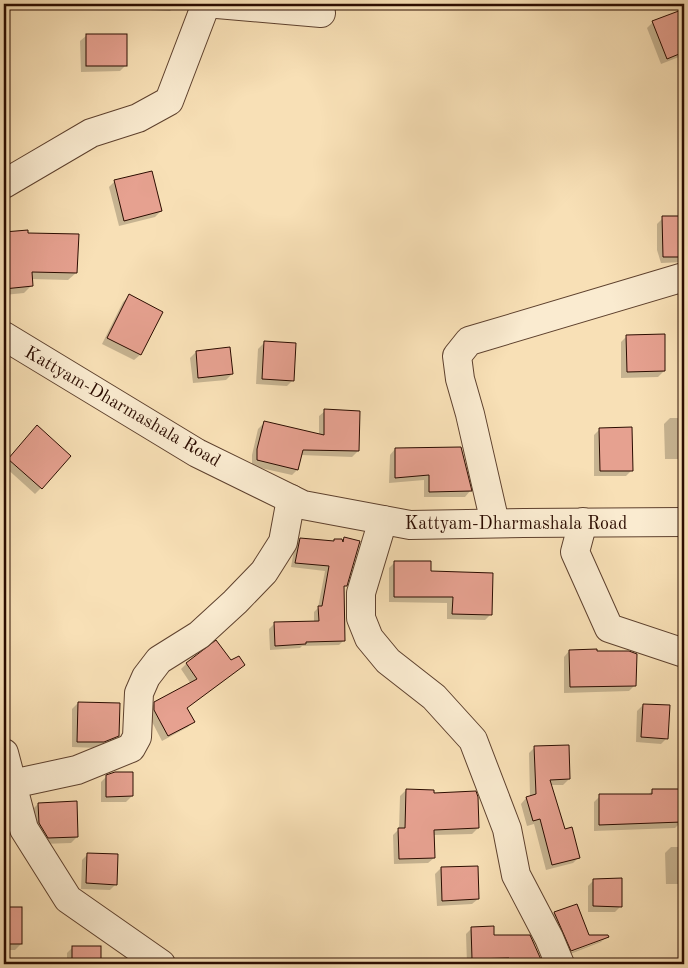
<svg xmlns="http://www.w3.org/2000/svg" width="688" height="968" viewBox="0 0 688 968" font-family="'Old Standard TT',serif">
<rect width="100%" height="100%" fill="#f8e0b6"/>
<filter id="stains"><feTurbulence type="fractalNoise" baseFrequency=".004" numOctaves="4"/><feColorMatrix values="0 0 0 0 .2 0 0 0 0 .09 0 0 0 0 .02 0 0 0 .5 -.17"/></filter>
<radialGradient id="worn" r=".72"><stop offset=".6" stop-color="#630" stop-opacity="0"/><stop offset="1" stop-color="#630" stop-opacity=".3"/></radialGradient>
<g fill="#0003" fill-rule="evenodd">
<path d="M130,4H176L170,11L130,9Z"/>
<path d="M684,10V55L661,64L647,28L653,22Z"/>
<path d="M86,36L126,65L120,71L81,72L80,41Z"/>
<path d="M115,181L161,211L155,217L119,226L109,187Z"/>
<path d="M684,217V262L661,263L657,250V224L663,218Z"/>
<path d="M27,231V234L76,273L68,280L32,279V285L24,293L4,295V233Z"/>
<path d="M129,296L161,312L140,355L134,360L102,344L123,302Z"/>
<path d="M627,336L664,371L658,377L621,378V342Z"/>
<path d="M264,343L293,380L287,386L256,384L258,349Z"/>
<path d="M196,352L232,374L226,380L193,383L190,358Z"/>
<path d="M325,411L358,451L352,457L301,455L297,470L292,475L252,466V455L258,429L264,423L319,436V416Z"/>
<path d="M670,418H684V459H665L664,424Z"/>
<path d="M600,429L632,470L626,476H594V435Z"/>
<path d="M32,433L41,488L35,494L4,466Z"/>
<path d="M395,449L470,491L465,497H424V480L389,483L390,455Z"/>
<path d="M345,538L346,585L342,589L344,640L339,645L302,646L300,648L270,650L269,629L274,624L314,622V612L318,608L325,571L291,567L295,544L300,539L332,543L335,540L343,541Z"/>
<path d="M395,562L430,573L491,614L485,620L447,619V603L389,602V568Z"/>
<path d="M569,651L635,685L629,691L564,693V657Z"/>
<path d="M230,662L244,665L186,708L193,721L188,727L162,741L149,716V709L155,703L191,684L181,669L186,664Z"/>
<path d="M78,703L118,735L112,742L97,748L72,747V709Z"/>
<path d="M643,705L667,738L661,744L636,742L637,711Z"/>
<path d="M535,747L569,779L563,785H550L564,831L579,857L573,863L546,870L534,824L527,826L521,804L526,798L530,797L529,753Z"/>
<path d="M107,776L132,796L126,802H101V782Z"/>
<path d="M406,790L433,794L478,828L472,834L433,835L434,858L428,863L394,864L393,835L399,829L400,796Z"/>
<path d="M653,790L681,822L675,828L594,831V802L600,796H647Z"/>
<path d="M38,804L77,837L71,843L42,844L32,810Z"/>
<path d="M671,847H684V884H666L665,853Z"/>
<path d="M88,854L116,884L110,890L81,889L82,860Z"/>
<path d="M441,868L478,899L472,904L437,906L435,874Z"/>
<path d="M594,880L621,906L615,912H588V886Z"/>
<path d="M577,905L588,936H607L601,942L565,956L548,919L554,913ZM597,940H603L566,954L565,951Z"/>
<path d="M4,909H21V944L15,950H4Z"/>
<path d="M472,928L493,936L540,961L537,964H467L466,934Z"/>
<path d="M73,947L100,948V964H67V953Z"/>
</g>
<g fill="#e6a190" stroke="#2b0c00">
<path d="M684,9V52L667,59L652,21Z"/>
<rect x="86" y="34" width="41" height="32"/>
<path d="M152,171L162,211L124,221L114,180Z"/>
<path d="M662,216H684V257H663Z"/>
<path d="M28,230V233L79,234L77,273L32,272L33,286L4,289V232Z"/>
<path d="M129,294L163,312L141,355L107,338Z"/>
<path d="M665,334V371L627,372L626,335Z"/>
<path d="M264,341L296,343L294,381L262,379Z"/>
<path d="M230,347L233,374L198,378L196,351Z"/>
<path d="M324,409L360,411L359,451L303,450L298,470L257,460V449L264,421L324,435Z"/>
<path d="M37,425L71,456L42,489L8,459Z"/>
<path d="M632,427L633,471H600L599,428Z"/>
<path d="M461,447L472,491L429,492V475L395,478V448Z"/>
<path d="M344,537L360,541L347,586H344L345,641L306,642V644L275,646L274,622L319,621L318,606H322L329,566L295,563L300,538L334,541V539H342L343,542Z"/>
<path d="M394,561H431V571L493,573L492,615L452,614L453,597H394Z"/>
<path d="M216,640L231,660L239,656L245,665L187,708L195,722L168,736L154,710V702L197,679L186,663Z"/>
<path d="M597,649V651H629L637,654L636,686L570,687L569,650Z"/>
<path d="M78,702L120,703L119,736L104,742H77Z"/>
<path d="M643,704L670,705L668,739L641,737Z"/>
<path d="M569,745L570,779L550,780L565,829L572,827L580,858L552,865L540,819L533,821L526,797L536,794L534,746Z"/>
<path d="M115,772H133V796L106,797V775Z"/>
<path d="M406,789L434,790V793L476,791L478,797L479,828L434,830L435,858L399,859L398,828H405Z"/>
<path d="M652,789H681L682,822L599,825V794H652Z"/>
<path d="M77,801L78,837L48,838L39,823L38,803Z"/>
<path d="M87,853L118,854L117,885L86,883Z"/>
<path d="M478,866L479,899L442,901L441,867Z"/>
<path d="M622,878V907L593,906V879Z"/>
<path d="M577,904L589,935H608L609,937L571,951L554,912Z"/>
<rect x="4" y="907" width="18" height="37"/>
<path d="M494,926V935H530L543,964H509V958L472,959L471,927Z"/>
<rect x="72" y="946" width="29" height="18"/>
</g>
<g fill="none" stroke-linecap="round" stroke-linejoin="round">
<g stroke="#5e412e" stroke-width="30">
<g id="minor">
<path d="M217,4L321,13"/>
<path d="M4,184L91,133L138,118L169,101L206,4"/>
<path d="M4,336L197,453L303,505L410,525L524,523L684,522"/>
<path d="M383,520L361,593V618L369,638L388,661L434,697L473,740L507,829L516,875L549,938L560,964"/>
<path d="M583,522L575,552L609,628L684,653"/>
<path d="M495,523L470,414L460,379L457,356L469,341L684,277"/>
<path d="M4,753L24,829L68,899L161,964"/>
<path d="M12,784L77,770L131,748L137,737L139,693L146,677L159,660L199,635L235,602L264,572L283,542L291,499"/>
</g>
</g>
<use href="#minor" stroke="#faebd0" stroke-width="28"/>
</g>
<g text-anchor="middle" stroke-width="4.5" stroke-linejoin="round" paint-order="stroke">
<g font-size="18" fill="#2b0c00" stroke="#faebd0">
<text transform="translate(123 406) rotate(30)" y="6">Kattyam-Dharmashala Road</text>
<text x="516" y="529">Kattyam-Dharmashala Road</text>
</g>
</g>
<rect width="688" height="968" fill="none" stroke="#f8e0b6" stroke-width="20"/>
<rect x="5" y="5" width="678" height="958" fill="none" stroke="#2b0c00" stroke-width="2.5"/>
<rect x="10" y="10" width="668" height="948" fill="none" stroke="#2b0c00"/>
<rect width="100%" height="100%" filter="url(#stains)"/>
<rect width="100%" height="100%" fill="url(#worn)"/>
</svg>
